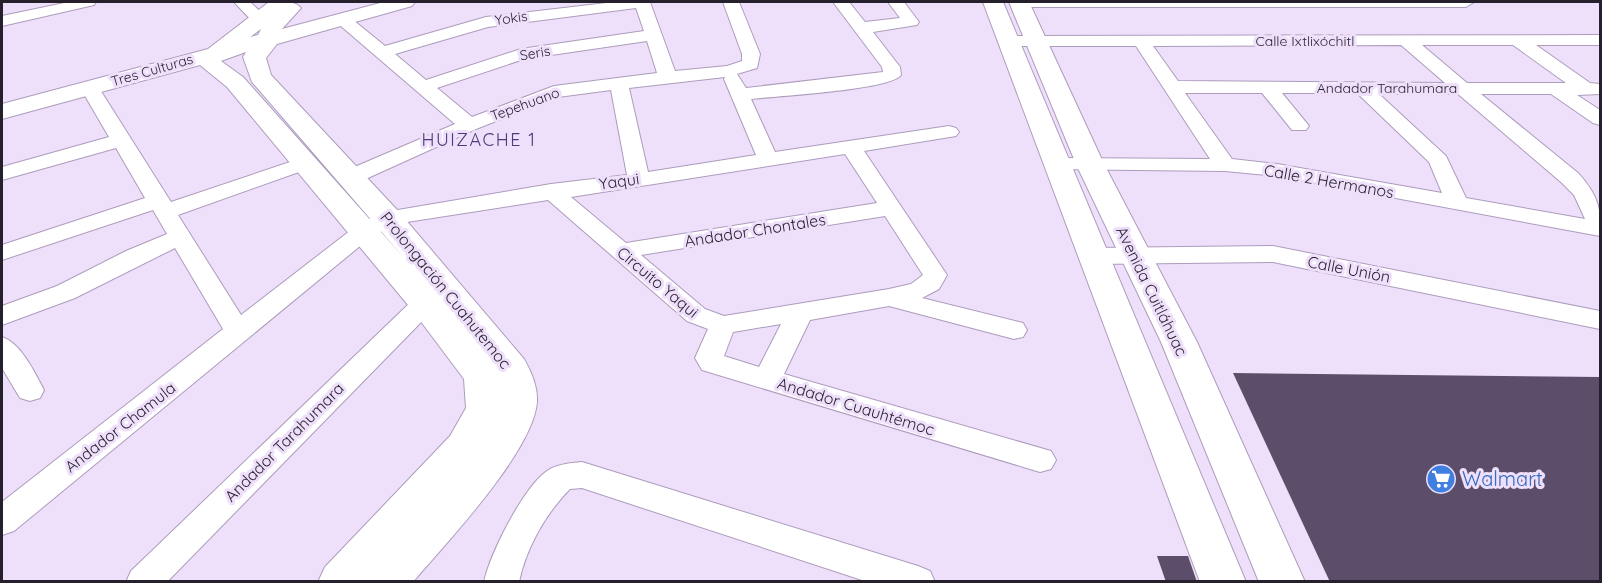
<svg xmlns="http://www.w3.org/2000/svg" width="1602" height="583" viewBox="0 0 1602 583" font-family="Quicksand,sans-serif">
<rect width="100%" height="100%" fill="#eedffb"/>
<g fill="#5c4d6a">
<path d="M1233,373L1600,377V582H1330Z"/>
<path d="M1157,556H1188L1197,582H1166Z"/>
</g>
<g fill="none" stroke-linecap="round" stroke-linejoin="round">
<g stroke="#ad9cbc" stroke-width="2">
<g id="street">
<path d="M69,2H96L94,5L2,26V16Z"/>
<path d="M234,2H250L265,16L281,25L273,30L253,22Z"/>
<path d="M615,2H650L675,71L727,66L742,61V54L723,2H739L760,54L757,68L737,74L746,88L883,72L882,67L833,2H849L865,22L900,18L888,2H904L919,22L917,25L873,32L900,67L901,75C891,90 775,96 751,99L775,152L949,126L956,128L959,132L956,136L864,151L947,275L939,289L922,298L1023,323L1027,330L1023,337L1014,339L889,306L810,320L784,374L1051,451L1056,460L1051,469L1040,472L702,370L695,358L708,329L687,321L548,200L394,224L371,237L14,531L2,535V502L223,329L175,248L75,298L2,325V306L57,286L126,251L167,234L153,210L2,260V245L145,198L116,148L2,180V167L109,137L81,89L83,85H97L171,202L299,159H313L317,163L313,167L178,215L241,315L355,227L380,213L551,184L627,175L611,90L558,97L476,129L359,182H343L340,177L343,172L455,124L335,21L333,18L335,15H347L385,46L486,17ZM636,8L644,31L521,49L426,80L395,54L488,27ZM647,41L657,73L554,86L472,117L437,88L524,59ZM725,77L724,79L756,155L648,172L629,88ZM845,154L877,203L626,243L571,197ZM885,216L923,275L911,284L889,289L724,316L705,309L641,255ZM781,324L759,367L724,356L733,332Z"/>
<path d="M1011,2H1474L1466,7H1019Z"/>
<path d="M1600,35V45H1536L1590,83L1600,84V94L1577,95L1600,110V125L1593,123L1551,94H1481L1578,173C1597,194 1602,208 1600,236L1277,176L1225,171L1047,169L1044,164L1047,159L1055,158L1210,159L1136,46H1009L1000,41L1009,36ZM1401,45L1445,83L1178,81L1153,46ZM1422,45H1513L1566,83H1467ZM1185,93H1262L1292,130H1306L1309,126L1282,93H1357L1429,162L1442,193L1277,164L1232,159ZM1379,94H1458L1562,183L1574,195L1585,219L1466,198L1446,156Z"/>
<path d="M1273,246L1600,311V329L1273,262L1093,264L1084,261L1081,256L1084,251L1093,248Z"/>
<path d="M425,294L434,297L438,303L434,309L167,582H126L131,571L416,297Z"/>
<path d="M2,337C21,343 35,373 44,390L40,398L30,401L20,398L2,368Z"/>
<path d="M582,462L918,566L930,571L935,582H868L582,488L570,489C546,513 526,548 519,582H484C490,554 525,483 550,469C560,464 571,463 582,462Z"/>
</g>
</g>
<g stroke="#ad9cbc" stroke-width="2">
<g id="secondary">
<path d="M269,2C280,2 295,0 301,8L282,29L384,2H415L412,6L277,44L266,58L271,75L399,212L524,359C531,371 538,387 537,402C533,452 446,543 413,582H318L325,567L450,436L466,408L464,379L413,311L227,87L200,65L2,119V104L208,49ZM261,29L258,35L250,37ZM246,52L243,57L252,82L405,259L243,77L221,61Z"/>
<path d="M983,2H1003L1246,582H1200Z"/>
<path d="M1009,2H1029L1104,164L1197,342L1305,582H1259L1161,342L1076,164Z"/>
</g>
</g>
<use href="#street" fill="#fff" fill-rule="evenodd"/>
<use href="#secondary" fill="#fff" fill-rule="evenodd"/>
</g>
<defs>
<g id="supermarket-disc" transform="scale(1.5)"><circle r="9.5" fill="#3f7fe0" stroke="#eedffb"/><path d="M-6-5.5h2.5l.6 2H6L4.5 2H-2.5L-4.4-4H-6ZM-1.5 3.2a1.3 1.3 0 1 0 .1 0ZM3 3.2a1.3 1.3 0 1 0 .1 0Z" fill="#fff"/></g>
</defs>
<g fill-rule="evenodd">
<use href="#supermarket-disc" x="1441" y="479"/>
</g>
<g text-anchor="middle" stroke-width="6" stroke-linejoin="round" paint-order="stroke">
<g font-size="14" fill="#261f2c" stroke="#eedffb">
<text transform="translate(511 18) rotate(-8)" y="5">Yokis</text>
<text x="1305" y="46">Calle Ixtlixóchitl</text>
<text transform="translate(535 53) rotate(-10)" y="5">Seris</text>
<text transform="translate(152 70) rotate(-16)" y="5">Tres Culturas</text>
<text x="1387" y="93">Andador Tarahumara</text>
<text transform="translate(525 104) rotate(-20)" y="5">Tepehuano</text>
</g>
<g font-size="16" fill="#261f2c" stroke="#eedffb">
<text transform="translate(619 181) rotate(-8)" y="6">Yaqui</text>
<text transform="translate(1329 181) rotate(10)" y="6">Calle 2 Hermanos</text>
<text transform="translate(755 230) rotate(-9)" y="6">Andador Chontales</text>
<text transform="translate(1349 269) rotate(11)" y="6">Calle Unión</text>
<text transform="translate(658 282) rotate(40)" y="6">Circuito Yaqui</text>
<text transform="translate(446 290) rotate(51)" y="6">Prolongación Cuahutemoc</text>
<text transform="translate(1152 291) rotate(64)" y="6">Avenida Cuitláhuac</text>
<text transform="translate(856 406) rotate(17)" y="6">Andador Cuauhtémoc</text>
<text transform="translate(120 427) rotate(-38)" y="6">Andador Chamula</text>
<text transform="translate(284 442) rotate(-45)" y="6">Andador Tarahumara</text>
</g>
<g font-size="18" letter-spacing="1.5" fill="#4b3b78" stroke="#eedffb">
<text x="479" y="146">HUIZACHE 1</text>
</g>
<g font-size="20" fill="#366cbe" stroke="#eedffb" text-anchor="start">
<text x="1462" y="486">Walmart</text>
</g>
</g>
<rect width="1602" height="583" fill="none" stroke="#261f2c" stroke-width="6"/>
</svg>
